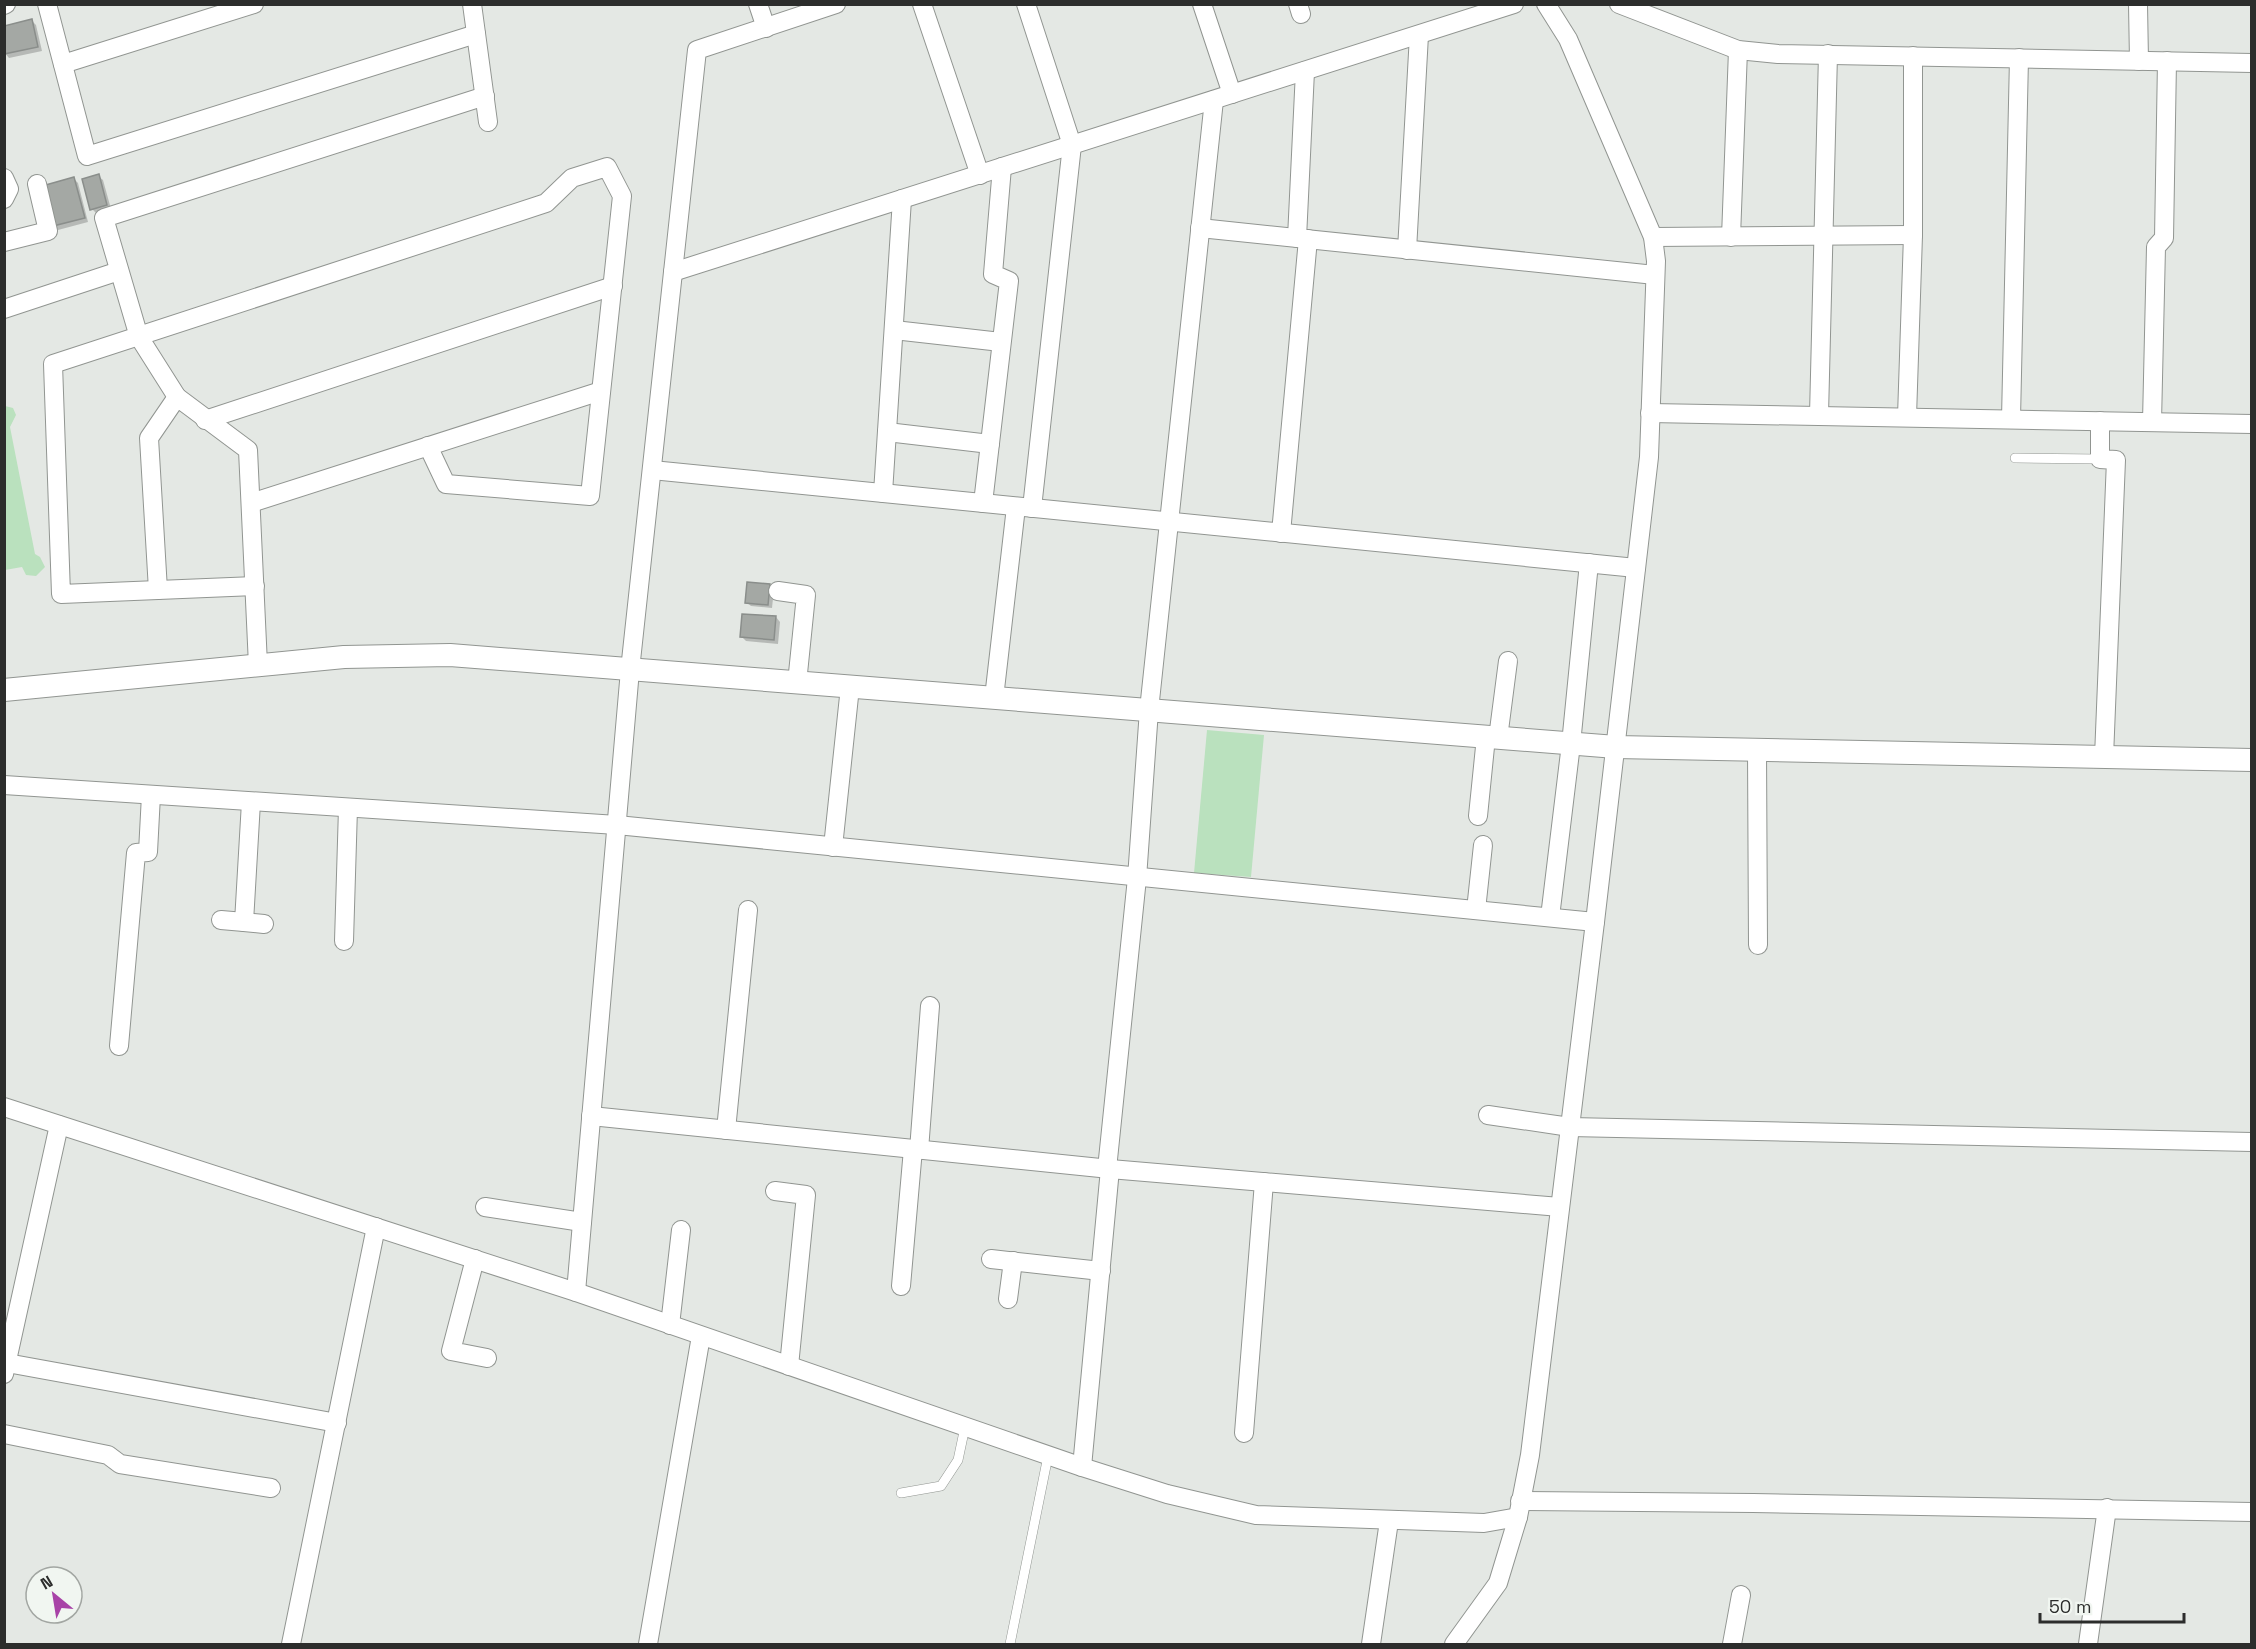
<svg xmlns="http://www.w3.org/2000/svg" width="2256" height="1649" viewBox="0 0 2256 1649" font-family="'Space Grotesk',sans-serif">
<rect width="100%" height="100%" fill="#e4e8e4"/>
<g fill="#bae1be">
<path d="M5,406L13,408L16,415L10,427L35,554L40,557L45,567L36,576L26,575L22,567L5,570Z"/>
<path d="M1207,730L1264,735L1251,877L1194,873Z"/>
</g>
<g fill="#0003">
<path d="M32,21L36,25L42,51L9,58L4,52Z"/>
<path d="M98,176L103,180L111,209L96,213L92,209Z"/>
<path d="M74,179L78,183L88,222L58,230L54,225Z"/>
<path d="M769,585L774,589L772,608L751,606L746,602Z"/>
<path d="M776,617L780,622L778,644L746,641L742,637Z"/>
</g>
<g fill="#a4a8a4" stroke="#8a8e8b" stroke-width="1.5">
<path d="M32,19L38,47L4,54V26Z"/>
<path d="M99,174L107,205L90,210L82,179Z"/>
<path d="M74,177L85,218L53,226L42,186Z"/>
<path d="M747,582L770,584L768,605L745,603Z"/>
<path d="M742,614L776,616L774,640L740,637Z"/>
</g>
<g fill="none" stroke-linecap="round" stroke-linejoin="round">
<g stroke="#919591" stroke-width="10">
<g id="service">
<path d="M2015,458L2100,459"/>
<path d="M901,1493L941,1486L958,1460L965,1427"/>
<path d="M1010,1644L1048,1456"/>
</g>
</g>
<g stroke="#919591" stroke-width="20">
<g id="minor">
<path d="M47,4L87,156L476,34"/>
<path d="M472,4L488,122"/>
<path d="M758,4L766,28"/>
<path d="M922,4L980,175"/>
<path d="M1026,4L1072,145L1032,508"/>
<path d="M1202,4L1232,94"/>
<path d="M1298,4L1301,14"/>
<path d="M1619,4L1738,50L1778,54L2252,63"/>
<path d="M2138,4L2139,61"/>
<path d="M4,5L6,4"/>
<path d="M63,64L254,4"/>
<path d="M4,178L9,189L4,199"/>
<path d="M1200,228L1655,275"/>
<path d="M1653,237L1913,235"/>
<path d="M1731,237L1738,50"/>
<path d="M1297,238L1305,71"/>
<path d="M4,242L48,231L37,184"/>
<path d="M1407,250L1419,35"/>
<path d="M673,272L1514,4"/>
<path d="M4,309L119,271"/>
<path d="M894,330L1001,342"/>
<path d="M177,397L139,337L104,218L485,96"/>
<path d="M1650,413L2252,424"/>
<path d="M1819,415L1828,54"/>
<path d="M1907,417L1913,235V56"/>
<path d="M2011,419L2019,58"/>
<path d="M205,420L613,286"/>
<path d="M2100,421V459L2116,460L2104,757"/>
<path d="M2152,422L2156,247L2164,238L2167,61"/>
<path d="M887,432L990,444"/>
<path d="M652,470L1636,568"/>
<path d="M883,493L902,199"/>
<path d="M251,503L601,391"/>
<path d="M983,503L1009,281L993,274L1002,167"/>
<path d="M1281,533L1308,239"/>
<path d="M255,586L61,594L53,364L546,203L572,178L607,167L622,196L590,496L446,484L428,446"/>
<path d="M158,590L149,438L177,397L248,450L258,665"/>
<path d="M778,591L806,595L797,683"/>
<path d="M994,698L1016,507"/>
<path d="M1498,738L1508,661"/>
<path d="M1757,750L1758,945"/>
<path d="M4,785L617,825L1595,922"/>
<path d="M1478,816L1486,737"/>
<path d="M833,847L850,687"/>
<path d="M1476,910L1483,845"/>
<path d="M1550,917L1571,744L1589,563"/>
<path d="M221,920L244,922L251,802"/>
<path d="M244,922L264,924"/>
<path d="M344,941L348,808"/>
<path d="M119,1046L136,853L148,852L151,795"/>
<path d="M4,1107L576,1292L1082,1467L1167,1494L1256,1515L1484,1523L1518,1517"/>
<path d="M1488,1115L1570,1127L2252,1142"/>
<path d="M591,1116L1110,1169L1560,1207"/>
<path d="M726,1130L748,910"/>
<path d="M919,1150L930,1006"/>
<path d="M1107,1169L1137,878L1149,710L1214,100"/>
<path d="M775,1191L806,1195L789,1366"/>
<path d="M485,1207L582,1222"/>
<path d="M475,1259L451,1351L487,1358"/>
<path d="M991,1259L1101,1271"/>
<path d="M901,1286L913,1149"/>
<path d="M576,1292L630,670L697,50L836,4"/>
<path d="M1008,1299L1013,1261"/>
<path d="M670,1325L681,1230"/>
<path d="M7,1363L337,1423"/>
<path d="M4,1374L59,1125"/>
<path d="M1244,1433L1264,1182"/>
<path d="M4,1434L108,1455L120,1464L271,1488"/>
<path d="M1082,1467L1110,1169"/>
<path d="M1520,1501L1753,1503L2252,1512"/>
<path d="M291,1644L376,1227"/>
<path d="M648,1644L701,1336"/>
<path d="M1371,1644L1389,1521"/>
<path d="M1454,1644L1498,1583L1518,1517L1530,1455L1595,922L1649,457L1656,261L1653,237L1568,39L1546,4"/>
<path d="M1732,1644L1741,1595"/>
<path d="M2088,1644L2107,1508"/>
</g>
</g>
<g stroke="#919591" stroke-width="24">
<path id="tertiary" d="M4,690L344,657L450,655L1616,747L2252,760"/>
</g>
<use href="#service" stroke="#fff" stroke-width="9"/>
<use href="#minor" stroke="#fff" stroke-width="18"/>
<use href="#tertiary" stroke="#fff" stroke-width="22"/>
</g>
<rect width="2256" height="1649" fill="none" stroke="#2c2d2c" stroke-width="12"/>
<g transform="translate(54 1595) rotate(330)"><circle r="28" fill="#f1f6f1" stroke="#a2a6a2" stroke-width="1.5"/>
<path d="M0-4.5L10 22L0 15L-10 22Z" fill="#a842a7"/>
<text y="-9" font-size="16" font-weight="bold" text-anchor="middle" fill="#2c2d2c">N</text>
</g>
<path d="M2040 1613v9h144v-9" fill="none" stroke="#2c2d2c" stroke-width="3"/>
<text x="2049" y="1613" font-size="18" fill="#2c2d2c" stroke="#f1f6f1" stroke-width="4.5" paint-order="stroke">50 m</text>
</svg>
